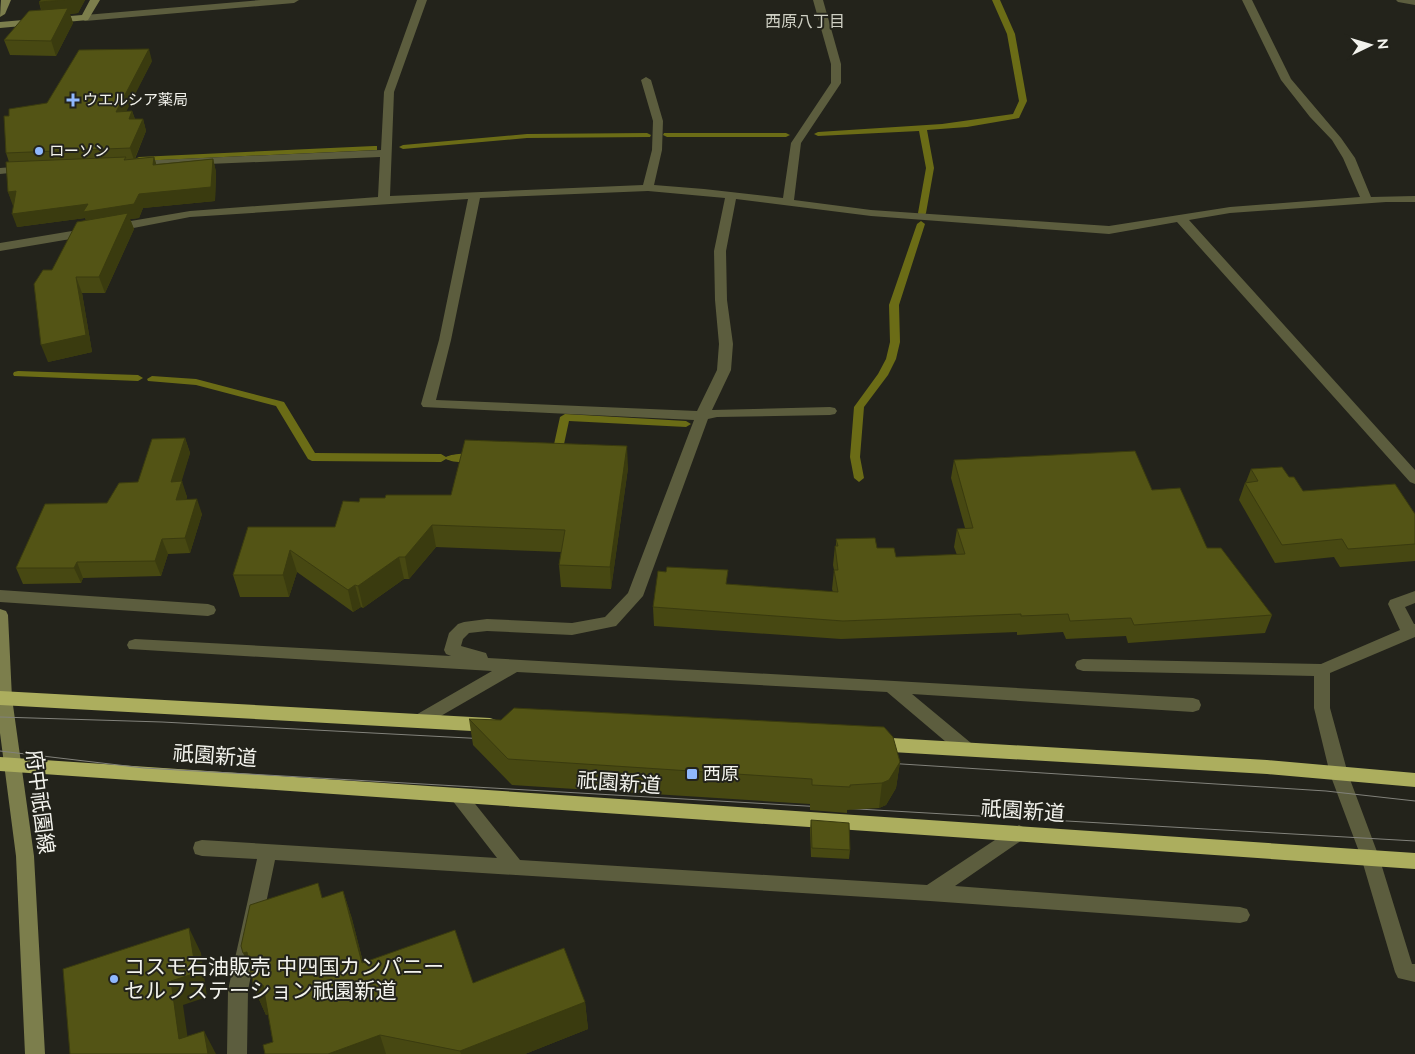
<svg xmlns="http://www.w3.org/2000/svg" width="1415" height="1054" viewBox="0 0 1415 1054" font-family="Raleway,'Noto Sans JP',sans-serif">
<rect width="100%" height="100%" fill="#23231b"/>
<g fill="none" stroke-linecap="round" stroke-linejoin="round">
<g fill="#6b6c16" fill-rule="evenodd">
<path d="M992,0H1000L1015,34L1027,101L1019,118L967,127L927,130L934,168L926,213L925,215H919L918,213L926,168L919,131L818,136L814,134L818,132L942,124L1013,114L1019,101L1007,34Z"/>
<path d="M647,133L651,135L650,137L527,138L403,149L399,147L403,145L527,134Z"/>
<path d="M664,133H786L790,135L786,137H667L663,135Z"/>
<path d="M374,146H377V150L139,161L135,159L139,157Z"/>
<path d="M921,221L925,224L899,305L900,342L896,359L888,375L864,407L860,457L864,478L859,482L854,478L850,457L854,407L878,374L886,359L890,342L889,305L917,224Z"/>
<path d="M18,371L138,375L143,378L138,381L14,376L13,374L14,372Z"/>
<path d="M152,376L196,379L284,402L315,453L441,454L446,457C453,453 475,452 481,458C475,464 453,463 446,459L441,462L312,461L308,459L276,406L196,385L148,381L147,379Z"/>
<path d="M565,414L686,421L691,424L686,427L569,421L561,458L556,462L551,458L560,417Z"/>
</g>
<g fill="#5c5d3e" fill-rule="evenodd">
<path d="M261,0H299L294,3L85,21L80,18L85,15Z"/>
<path d="M417,0H427L394,92L390,196L643,185L652,150L653,121L641,80L646,77L651,80L663,121L662,150L654,185L704,189L783,198L791,143L831,83V64L813,0H823L841,64V83L801,143L794,200L871,210L1109,226L1230,207L1360,197L1343,158L1332,140L1310,117L1281,80L1242,0H1252L1291,79L1341,138L1355,158L1371,197L1415,196V202H1386L1230,213L1189,220L1415,470V484L1410,482L1177,222L1109,234L871,216L736,199L726,251L727,300L733,344L731,370L712,410L830,407L835,408L837,411L835,414L830,415L717,417L708,419L643,596L616,626L572,635L487,631L469,633L463,639L461,646L486,653L488,658L1193,698L1199,700L1201,705L1199,710L1193,712L912,694L971,743L974,748L971,753L965,755L959,753L887,692L517,672L420,728L414,726L411,721L414,716L492,671L129,649L127,645L129,641L135,639L451,656L446,654L444,650L449,633L458,624L464,622L487,619L572,623L605,617L628,593L694,420L423,407L421,404L439,340L468,199L190,217L113,232L107,228L113,224L190,211L378,197L380,157L136,167L130,164L136,161L381,150L384,92ZM648,191L725,198L714,251L715,300L719,344L717,370L697,411L436,400L451,340L480,198Z"/>
<path d="M1396,0H1415V5L1398,2Z"/>
<path d="M25,166L31,169L29,171L0,174V168Z"/>
<path d="M90,228L94,229L96,232L94,235L0,251V243Z"/>
<path d="M0,590L208,604L214,606L216,610L214,614L208,616L0,602Z"/>
<path d="M1415,591V603L1405,607L1414,624H1415V637L1330,673V708L1348,774L1379,857L1412,964H1415V982L1398,978L1395,972L1361,857L1330,774L1314,708V676L1083,671L1077,669L1075,665L1077,661L1083,659L1321,664L1400,630L1388,604L1390,600Z"/>
<path d="M458,788L464,790L520,860L927,885L1013,828L1019,825L1025,828L1028,833L1025,838L955,886L1240,907L1247,909L1250,915L1247,921L1240,923L930,901L275,860L248,990L247,1054H227L228,990L257,859L202,856L195,854L193,848L195,842L202,840L497,858L452,800L449,795L452,790Z"/>
</g>
<g fill="#7c7e4c" fill-rule="evenodd">
<path d="M1,0H11L5,14L0,17Z"/>
<path d="M90,0H100L88,20L0,28V22L82,15Z"/>
<path d="M0,609L6,611L8,615L12,698L34,856L45,1054H25L16,856L0,733Z"/>
</g>
<g fill="#acae5e" fill-rule="evenodd">
<path d="M0,691L490,718L496,720L499,725L496,730L490,732L0,705Z"/>
<path d="M875,737L1267,760L1415,773V787L1267,774L875,751L869,749L866,744L869,739Z"/>
<path d="M0,757L1415,853V869L0,771Z"/>
</g>
<g stroke="#82827b" stroke-width="1">
<path d="M0,717L162,722L487,739"/>
<path d="M0,751L144,768L1415,841"/>
<path d="M886,763L1326,791L1415,801"/>
</g>
</g>
<g fill="#474812">
<path d="M41,0H85L78,13L70,14L73,23L56,56L10,55L4,40L41,10L39,2Z"/>
<path d="M152,61L126,111H132L135,119H143L146,131L135,159L154,157L156,164L213,159L216,172L215,201L143,208L139,218L130,219L134,229L105,293H82L92,352L48,362L52,270L86,220L85,218L17,227L14,206L8,192L9,162L6,153L9,116L47,103Z"/>
<path d="M185,438L190,453L181,481L187,497L186,500L202,514L190,553L168,554L161,576L83,578L81,583L23,584L16,568L107,503L138,482Z"/>
<path d="M954,460L1152,490L1272,615L1265,633L1128,643L1126,636L1066,639L1063,632L1017,635V632L841,639L654,626L653,607L727,584L833,592L832,589L834,570L833,565L835,546H836V539L877,548L896,557L957,555L954,547L957,529L965,528L951,478Z"/>
<path d="M628,468L611,589L561,587L559,565L561,552L436,547L409,579H404L363,608L361,607L353,612L297,572L289,597H240L233,575L335,527L359,502L385,498L451,495Z"/>
<path d="M1251,469L1289,477L1303,491L1415,514V561L1340,567L1334,557L1275,563L1239,500L1245,483L1246,482Z"/>
<path d="M469,719L900,762L896,788L886,805L879,808L847,810V813L810,810V804L512,785L473,745Z"/>
<path d="M811,820L850,850L849,859L811,857L810,829Z"/>
<path d="M343,891L352,919L363,962L473,983L585,1002L588,1029L525,1054H265L273,1042L268,1014L266,1015L254,988L323,898Z"/>
</g>
<g fill="#3a3b0f">
<path d="M65,0H85L78,13L70,14L73,23L56,56L39,2Z"/>
<path d="M149,49L152,61L120,124L116,112Z"/>
<path d="M132,111L136,123L129,119Z"/>
<path d="M143,119L146,131L134,160L130,148Z"/>
<path d="M154,157L158,170L153,165Z"/>
<path d="M213,159L216,172L215,201L143,208L139,218L130,219L134,229L105,293L99,277L88,226L85,218L17,227L12,214L139,194Z"/>
<path d="M16,191L21,204L13,206L8,192Z"/>
<path d="M76,277L82,293L92,352L48,362L41,345Z"/>
<path d="M185,438L190,453L177,497L171,482Z"/>
<path d="M627,446L628,468L611,589L610,567Z"/>
<path d="M182,481L187,497L181,515L176,500Z"/>
<path d="M197,499L202,514L190,553L185,538Z"/>
<path d="M432,525L436,547L409,579L405,557Z"/>
<path d="M162,539L168,554L161,576L155,561Z"/>
<path d="M290,550L297,572L289,597L283,575Z"/>
<path d="M399,557L404,579L363,608L358,586Z"/>
<path d="M77,562L83,578L81,583L74,568Z"/>
<path d="M355,585L361,607L353,612L348,590Z"/>
<path d="M900,762L896,788L886,805L879,808L882,783Z"/>
<path d="M343,891L352,919L370,990L362,963Z"/>
<path d="M189,928L201,953L207,997L183,1005L190,1054L179,1039L171,981Z"/>
<path d="M247,952L255,981L243,953Z"/>
<path d="M263,985L275,1012L266,1015L254,988Z"/>
<path d="M585,1002L588,1029L525,1054H461L460,1051Z"/>
<path d="M204,1031L216,1054H208Z"/>
<path d="M380,1035L386,1054H328Z"/>
</g>
<g fill="#535415" stroke="#3a3b0f">
<path d="M41,0H65L39,2Z"/>
<path d="M68,8L51,41L4,40L29,11Z"/>
<path d="M149,49L116,112L132,111L129,119H143L130,148L6,153L4,116H9V109L47,103L79,50Z"/>
<path d="M126,157L124,160L154,157L153,165L213,159L211,187L139,194L134,204L83,212L88,204L12,214L16,191L8,192L6,162Z"/>
<path d="M128,213L99,277H76L86,335L41,345L34,284L43,270H52L77,222Z"/>
<path d="M185,438L171,482L182,481L176,500L197,499L185,538L162,539L155,561L77,562L74,568H16L45,504L107,503L119,483L138,482L152,439Z"/>
<path d="M465,440L627,446L610,567L559,565L565,530L432,525L405,557H399L358,586L355,585L348,590L290,550L283,575H233L248,527H335L343,501L359,502L360,498H385L386,495H451Z"/>
<path d="M1135,451L1152,490L1180,488L1207,548H1221L1272,615L1134,625L1131,618L1070,621L1068,614L1021,616V614L843,621L653,607L658,571L666,572L667,567L728,570L726,584L838,592L834,570H838L835,546H838L836,539L875,538L877,548H894L896,557L965,554L957,529L973,528L954,460Z"/>
<path d="M1282,467L1289,477H1294L1303,491L1395,484L1415,514V544L1348,549L1342,539L1282,545L1245,483L1258,481L1251,469Z"/>
<path d="M514,708L884,727L893,737L900,762L889,780L882,783L850,785V787L812,785V779L508,759L469,719L501,720Z"/>
<path d="M811,820L849,823L850,850L812,848Z"/>
<path d="M318,883L322,898L343,891L362,963L455,930L473,983L564,948L585,1002L460,1051L380,1035L328,1054H265L263,1045L273,1042L263,985L254,988L247,952L243,953L241,946L250,905Z"/>
<path d="M189,928L196,973L171,981L179,1039L204,1031L208,1054H70L63,969Z"/>
</g>
<g fill="#8fb8fd" stroke="#23231b" stroke-width="2">
<path d="M70.5 92.5h5v5h5v5h-5v5h-5v-5h-5v-5h5z"/>
<circle cx="39" cy="151" r="5"/>
<rect x="686" y="768" width="12" height="12" rx="2.5"/>
<circle cx="114" cy="979" r="5"/>
</g>
<g text-anchor="middle" stroke-width="4" stroke-linejoin="round" paint-order="stroke">
<g font-size="15" fill="#f3f3ed" stroke="#23231b" text-anchor="start">
<text x="83" y="105">ウエルシア薬局</text>
<text x="49" y="156">ローソン</text>
</g>
<g font-size="16" fill="#cecfc3" stroke="#23231b">
<text x="805" y="27">西原八丁目</text>
</g>
<g font-size="18" fill="#f3f3ed" stroke="#23231b" text-anchor="start">
<text x="703" y="780">西原</text>
</g>
<g font-size="21" fill="#f3f3ed" stroke="#23231b">
<text transform="translate(215 756) rotate(4)" y="7">祇園新道</text>
<text transform="translate(619 783) rotate(4)" y="7">祇園新道</text>
<text transform="translate(40 802) rotate(83)" y="7">府中祇園線</text>
<text transform="translate(1023 811) rotate(4)" y="7">祇園新道</text>
</g>
<g font-size="21" fill="#f3f3ed" stroke="#23231b" text-anchor="start">
<text x="124" y="974">コスモ石油販売 中四国カンパニー<tspan x="124" dy="24">セルフステーション祇園新道</tspan></text>
</g>
</g>
<g transform="translate(1370 45) rotate(85)" stroke="#23231b" stroke-width="4" paint-order="stroke">
<path d="M0-4L9 19L0 12L-9 19Z" fill="#f3f3ed"/>
<text y="-8" font-size="14" font-weight="bold" text-anchor="middle" fill="#f3f3ed">N</text>
</g>
</svg>
